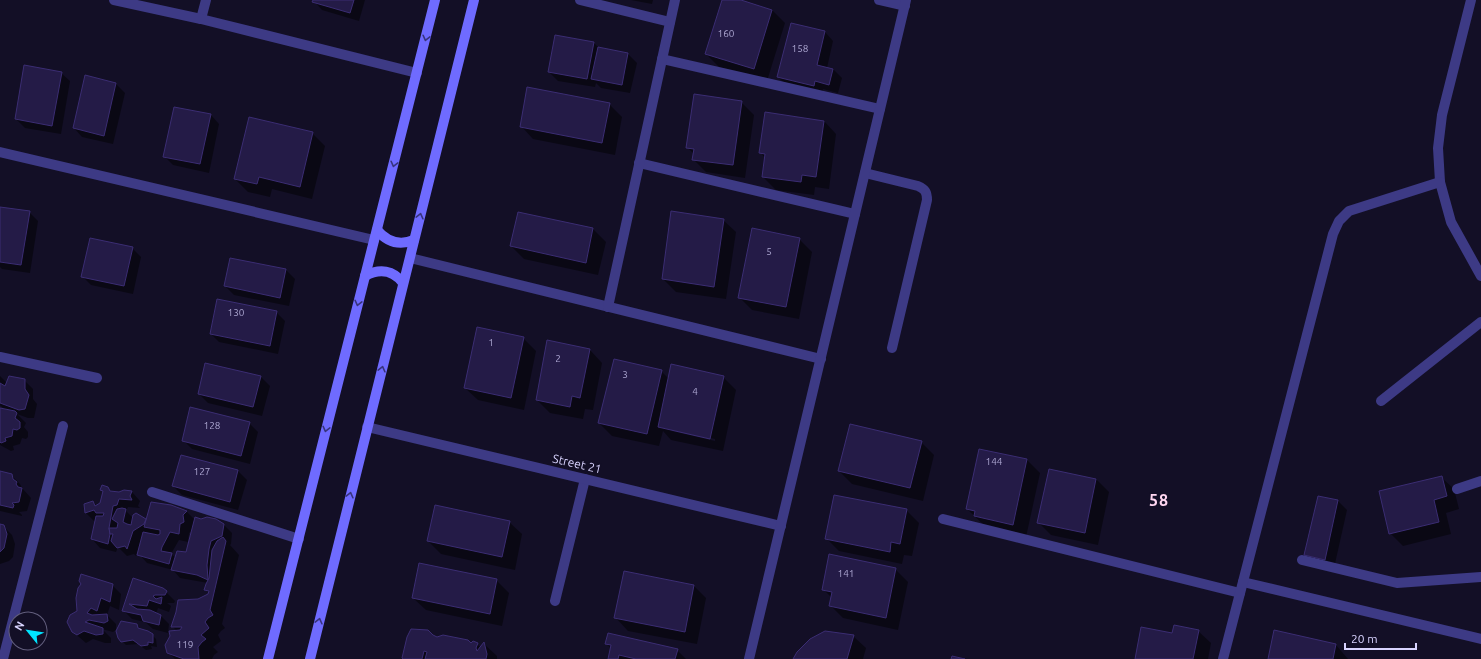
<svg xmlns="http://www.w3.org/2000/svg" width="1481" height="659" viewBox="0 0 1481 659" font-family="Ubuntu,sans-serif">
<rect width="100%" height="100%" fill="#130f26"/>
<g fill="#0007" fill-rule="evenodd">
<path d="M314,0H365L359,21L322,10L314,1Z"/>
<path d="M631,0H653L652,4Z"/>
<path d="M723,0H738L772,10L785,23L767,81L719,67L706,54Z"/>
<path d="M825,32L833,41L827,68L833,69L842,78L838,93L823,89L822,94L787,86L778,77Z"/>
<path d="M593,42L599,48L628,54L637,63L630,93L601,88L596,83L595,87L558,81L549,72Z"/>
<path d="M61,73L70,81L61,134L25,128L16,119Z"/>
<path d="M86,77L116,84L125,93L113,144L82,137L74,128Z"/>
<path d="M741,102L754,115L745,178L706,172L693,159L694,154L687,147Z"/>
<path d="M609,104L622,117L615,155L533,139L521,126Z"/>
<path d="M211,115L219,124L209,173L173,165L164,156Z"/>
<path d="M824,121L836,134L829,189L815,187L814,195L776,190L763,177L765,158L760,152Z"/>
<path d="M312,133L325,146L312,199L272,189L270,197L248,192L235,179Z"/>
<path d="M29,212L38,221L30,273L2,269L0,267V214Z"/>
<path d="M723,220L736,232L726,299L676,292L663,279Z"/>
<path d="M593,229L606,242L598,275L524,259L511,246Z"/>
<path d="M799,239L812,252L799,319L752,310L739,297Z"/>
<path d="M132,248L141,257L133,294L91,285L82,276Z"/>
<path d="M231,259L286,270L295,279L289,306L234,295L225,286Z"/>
<path d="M276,312L285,321L278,354L219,342L211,334Z"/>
<path d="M523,338L536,351L524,410L478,400L465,388Z"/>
<path d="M590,350L602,363L593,410L585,409L583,419L550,413L537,400Z"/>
<path d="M661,371L669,379L723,377L736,390L723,451L671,440L663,431L659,446L612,436L599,423ZM672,429L715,439V441L672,431Z"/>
<path d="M0,376L7,383L24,380L33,389V399L37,404L34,418H28L17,414L26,423L24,427L28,432V437L26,439L22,438L20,444L13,446L14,450L11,451L0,445V409H4L0,405Z"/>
<path d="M261,377L270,386L262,416L208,403L199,394Z"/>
<path d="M249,423L258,432L250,464L192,449L183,440Z"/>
<path d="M921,442L934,455L923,501L852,484L839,471Z"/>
<path d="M181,456L238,471L247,480L238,510L182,495L173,486Z"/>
<path d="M1027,460L1040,473L1026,537L988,529L967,509Z"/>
<path d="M1050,470L1096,479L1109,492L1098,545L1051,535L1039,523Z"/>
<path d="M0,472L11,475L20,484L22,488L31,498L27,511L19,512L22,515V516L0,511Z"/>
<path d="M1441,477L1454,489L1459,509L1446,513L1451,534L1403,546L1390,533Z"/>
<path d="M108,488L112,492H132L140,501L138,506L140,508L128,507L126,511L133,518L136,514L147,520L171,506L187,512L195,520L223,524L232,533L231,544L230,545L239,555L222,624L225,628L221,631L218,635L221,641L213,647L218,652L214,655L212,659H175L168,652L177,631L172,626L198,600L209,595V593L205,589L208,583L180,578L173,570L147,563L138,553L141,539L136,556L134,554L127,556L118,547L116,552L100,548L92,539L95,522L86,513L85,504L93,502L97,506L101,504L104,492L102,490ZM192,531L186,553L176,558L171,554L179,540L188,542L189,533Z"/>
<path d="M1319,497L1338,501L1347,510L1334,568L1314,564L1305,555Z"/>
<path d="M906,510L919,523L912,556L904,555L902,564L839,551L826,538Z"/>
<path d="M509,522L522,534L515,570L441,554L428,541Z"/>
<path d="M0,525L3,526L12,535L15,544L13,557L9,561L0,564Z"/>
<path d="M895,569L908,582L898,630L843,618L831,606L832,598L823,589Z"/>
<path d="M133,579L166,592L175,601L174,603H167L171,606L169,612L158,608L156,614L160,615L169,624L168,633L153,629L145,622L132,619L124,611Z"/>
<path d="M496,580L509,593L502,626L426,610L413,598Z"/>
<path d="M112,585L121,594L119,610L110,606L107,615L116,624V630L113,632L102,629L111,638V643H105L93,639L86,643L72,631L68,622Z"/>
<path d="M694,586L706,598L697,644L628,631L616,618Z"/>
<path d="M127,622L136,625L141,629L152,635L156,639L157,647L151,646L152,649L146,650L138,644L126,645L119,638Z"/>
<path d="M1198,631L1211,643L1208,659H1136L1173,634Z"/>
<path d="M853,636L866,648L863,659H794Z"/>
<path d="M433,637L471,644H477L481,648L484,644L497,656V659H404Z"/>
<path d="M606,644L677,650L686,659H609L611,648Z"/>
<path d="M1336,645L1348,659H1269Z"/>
</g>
<g fill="#241b47" stroke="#3b2d73">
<path d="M313,0H354L350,13L312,2Z"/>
<path d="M722,0H741L772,10L754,69L705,54Z"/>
<path d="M791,23L825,31L817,65L833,69L829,85L815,81L814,86L777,77Z"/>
<path d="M555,35L594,42L587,79L548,72Z"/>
<path d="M598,47L628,53L622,85L591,79Z"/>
<path d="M24,65L62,72L52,126L15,119Z"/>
<path d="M85,75L116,83L104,136L73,128Z"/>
<path d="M527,87L610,103L602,143L520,127Z"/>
<path d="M694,94L742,101L733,165L692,160L694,149L686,148Z"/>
<path d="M174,107L211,114L200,164L163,157Z"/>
<path d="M765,112L824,121L816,177L802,175L801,182L762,177L765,154L759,153Z"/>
<path d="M249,117L313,132L300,187L259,177L257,184L234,179Z"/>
<path d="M0,207L30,211L21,265L0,262Z"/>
<path d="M671,211L724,219L714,287L662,279Z"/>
<path d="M518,212L593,228L586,263L510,246Z"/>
<path d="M752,228L800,238L786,307L738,298Z"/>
<path d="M90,238L133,247L124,286L81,277Z"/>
<path d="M230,258L286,269L280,298L224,286Z"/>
<path d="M217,299L277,311L270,346L210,334Z"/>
<path d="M477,327L524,337L511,398L464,388Z"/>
<path d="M547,340L590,349L580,398L572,396L570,407L536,400Z"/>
<path d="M614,359L662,370L647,434L598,423Z"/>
<path d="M205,363L261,376L253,407L198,394Z"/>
<path d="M671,364L724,376L710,439L658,427Z"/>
<path d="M9,376L25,379V389L29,395L25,409L19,410L0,403V383L5,386Z"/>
<path d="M190,407L250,422L241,456L182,441Z"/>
<path d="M0,408L15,411L17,413L15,418L20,422V428L17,430L13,429L12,436L5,438L6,441L1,443L0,442Z"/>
<path d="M850,424L922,441L910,488L838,471Z"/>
<path d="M979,449L1027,459L1013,525L974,516L975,511L966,509Z"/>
<path d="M181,455L238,470L230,502L172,486Z"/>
<path d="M1049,469L1096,479L1085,533L1037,523Z"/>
<path d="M0,471L12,474L13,479L17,482L16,484L18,487L22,488L19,502L12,503L14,505L13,508L0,505Z"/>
<path d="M1442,476L1447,496L1434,500L1439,522L1389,534L1379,491Z"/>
<path d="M102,485L108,487L110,491L119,492L124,490L132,491L130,496L132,500L119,499L117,505L113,506L109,528L110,534L108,544L91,539L96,516H103L104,513H96L94,510L85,513L84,504L93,501L95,506L100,503L103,491L100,490Z"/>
<path d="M834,495L907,509L900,544L891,542L890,552L825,539Z"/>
<path d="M1318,496L1338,500L1325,560L1304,555Z"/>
<path d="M151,502L171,505L187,511L183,515L184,522L180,524L179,534L170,532L162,547L161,551L172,553L169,564L137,555L143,532L158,535L160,534V530L144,527Z"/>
<path d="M435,505L510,521L502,557L427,541Z"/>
<path d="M122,508L126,509L123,522L127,524L131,525L133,515L136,513L146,519L144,524L133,531L127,549L125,546L117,548L111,541L113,534H110L109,528H117L118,523L112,519L117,509Z"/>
<path d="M195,517L201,519L207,517L216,519L224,524L222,536L211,541L209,549L207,565L208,580L197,575L171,570L177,551L186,552Z"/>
<path d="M0,524L4,525L7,534L4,548L0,552Z"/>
<path d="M223,537L226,541L210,610L213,615L208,618L205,622L209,628L201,635L206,639L202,642L198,647L199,659H184L167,653L165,645L170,636L169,631L180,630L182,627H171L176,612L178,600L198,599L208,594L209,591L204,590L206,584L209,578L212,550L217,541Z"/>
<path d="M829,554L896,568L886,618L829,606L832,592L822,590Z"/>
<path d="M419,563L497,579L490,614L412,598Z"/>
<path d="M624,571L694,585L685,632L614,618Z"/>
<path d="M81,574L113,584L110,602L101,598L97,611L91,608L87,613L92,615L107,614L108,621L104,623L89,620L85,622L103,628V634L96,635L84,631L77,635L72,632L67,622L70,615L77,611L76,598L78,588L81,584L79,581Z"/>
<path d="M133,578L163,588L167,591L165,595H155L153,596L156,599L162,597L161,604L149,600L147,606L129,604L137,609L150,610L161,615L159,625L143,621L141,615L122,611Z"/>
<path d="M121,621L137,624L138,628L148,631L153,634V643L148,642V645L141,646L133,640L121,642L118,638L116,631Z"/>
<path d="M1174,625L1199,630L1193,659H1135L1141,627L1172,633Z"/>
<path d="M411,629L428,630L433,635L437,637L443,635L468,640L471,643L473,641L478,643L476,648L477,651L484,642L487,654L486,659H425L427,652L424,651L422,659H403L402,658L407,637Z"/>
<path d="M1274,630L1336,644L1333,659H1268Z"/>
<path d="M825,631L854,635L847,659H793L797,652L810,639Z"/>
<path d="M608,633L678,649L675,659H636L619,655L618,659H608L611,645L605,644Z"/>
<path d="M952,656L965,659H951Z"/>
</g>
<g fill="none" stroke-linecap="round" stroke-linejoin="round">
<g stroke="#3d3a85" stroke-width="10">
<path d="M879,0L905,6"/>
<path d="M201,19L206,0"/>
<path d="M865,173L918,186C925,189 927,192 927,200L892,348"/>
<path d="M0,357L97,378"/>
<path d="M1381,401L1481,322"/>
<path d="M1457,489L1481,481"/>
<path d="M152,492L299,539"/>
<path d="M1302,560L1397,583L1481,577"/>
<path d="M555,601L585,479"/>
</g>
<g stroke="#3d3a85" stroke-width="10">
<path d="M114,0L201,19L417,73"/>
<path d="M580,0L670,22"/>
<path d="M1471,0L1442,115L1438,148L1440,182L1451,222L1481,276"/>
<path d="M662,59L880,109"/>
<path d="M0,152L374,240"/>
<path d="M639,163L855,214"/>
<path d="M410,258L821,359"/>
<path d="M608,307L675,0"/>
<path d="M367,427L781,526"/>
<path d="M943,519L1240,593"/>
<path d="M1243,582L1481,639"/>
<path d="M3,659L63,426"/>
<path d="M749,659L906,0"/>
<path d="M1223,659L1333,234L1339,221L1349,211L1440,182"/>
</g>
<g stroke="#6f6bff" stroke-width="10">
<path d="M377,230C387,242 399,246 414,240"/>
<path d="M365,276C380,268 393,270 403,283"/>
<path d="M268,659L435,0"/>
<path d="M310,659L474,0"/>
</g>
</g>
<defs><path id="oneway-chevron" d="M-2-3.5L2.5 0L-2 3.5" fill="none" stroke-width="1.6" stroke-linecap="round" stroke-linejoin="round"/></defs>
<g stroke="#38347d">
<use href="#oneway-chevron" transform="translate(426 38) rotate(104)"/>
<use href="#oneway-chevron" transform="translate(394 164) rotate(104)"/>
<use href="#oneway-chevron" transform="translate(420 216) rotate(-76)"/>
<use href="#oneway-chevron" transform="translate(358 303) rotate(104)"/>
<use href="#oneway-chevron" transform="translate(382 369) rotate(-76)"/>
<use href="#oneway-chevron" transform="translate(326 429) rotate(104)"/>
<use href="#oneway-chevron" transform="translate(350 495) rotate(-76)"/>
<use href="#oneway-chevron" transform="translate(319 621) rotate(-76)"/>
</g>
<g text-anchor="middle" stroke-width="3" stroke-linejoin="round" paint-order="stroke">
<g font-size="10" fill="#aca6d1">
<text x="726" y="37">160</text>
<text x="800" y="52">158</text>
<text x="769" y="255">5</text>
<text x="236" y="316">130</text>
<text x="491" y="346">1</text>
<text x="558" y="362">2</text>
<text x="625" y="378">3</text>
<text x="695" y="395">4</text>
<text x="212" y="429">128</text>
<text x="994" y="465">144</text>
<text x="202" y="475">127</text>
<text x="846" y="577">141</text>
<text x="185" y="648">119</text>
</g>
<g font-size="12" fill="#d9d4ff" stroke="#130f26">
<text transform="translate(577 464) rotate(13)" y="4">Street 21</text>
</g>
<g font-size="16" font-weight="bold" letter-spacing="1" fill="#ffd6f0" stroke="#130f26">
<text x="1159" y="506">58</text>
</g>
</g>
<g transform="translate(28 631) rotate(300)"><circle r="19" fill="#130f26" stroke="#625e7d"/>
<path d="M0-3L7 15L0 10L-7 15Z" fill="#00e5ff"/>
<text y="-6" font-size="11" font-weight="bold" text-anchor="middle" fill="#d9d4ff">N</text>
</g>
<path d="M1345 643v6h71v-6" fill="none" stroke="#d9d4ff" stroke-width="2"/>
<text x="1351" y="643" font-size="12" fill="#d9d4ff" stroke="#130f26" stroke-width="3" paint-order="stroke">20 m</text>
</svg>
